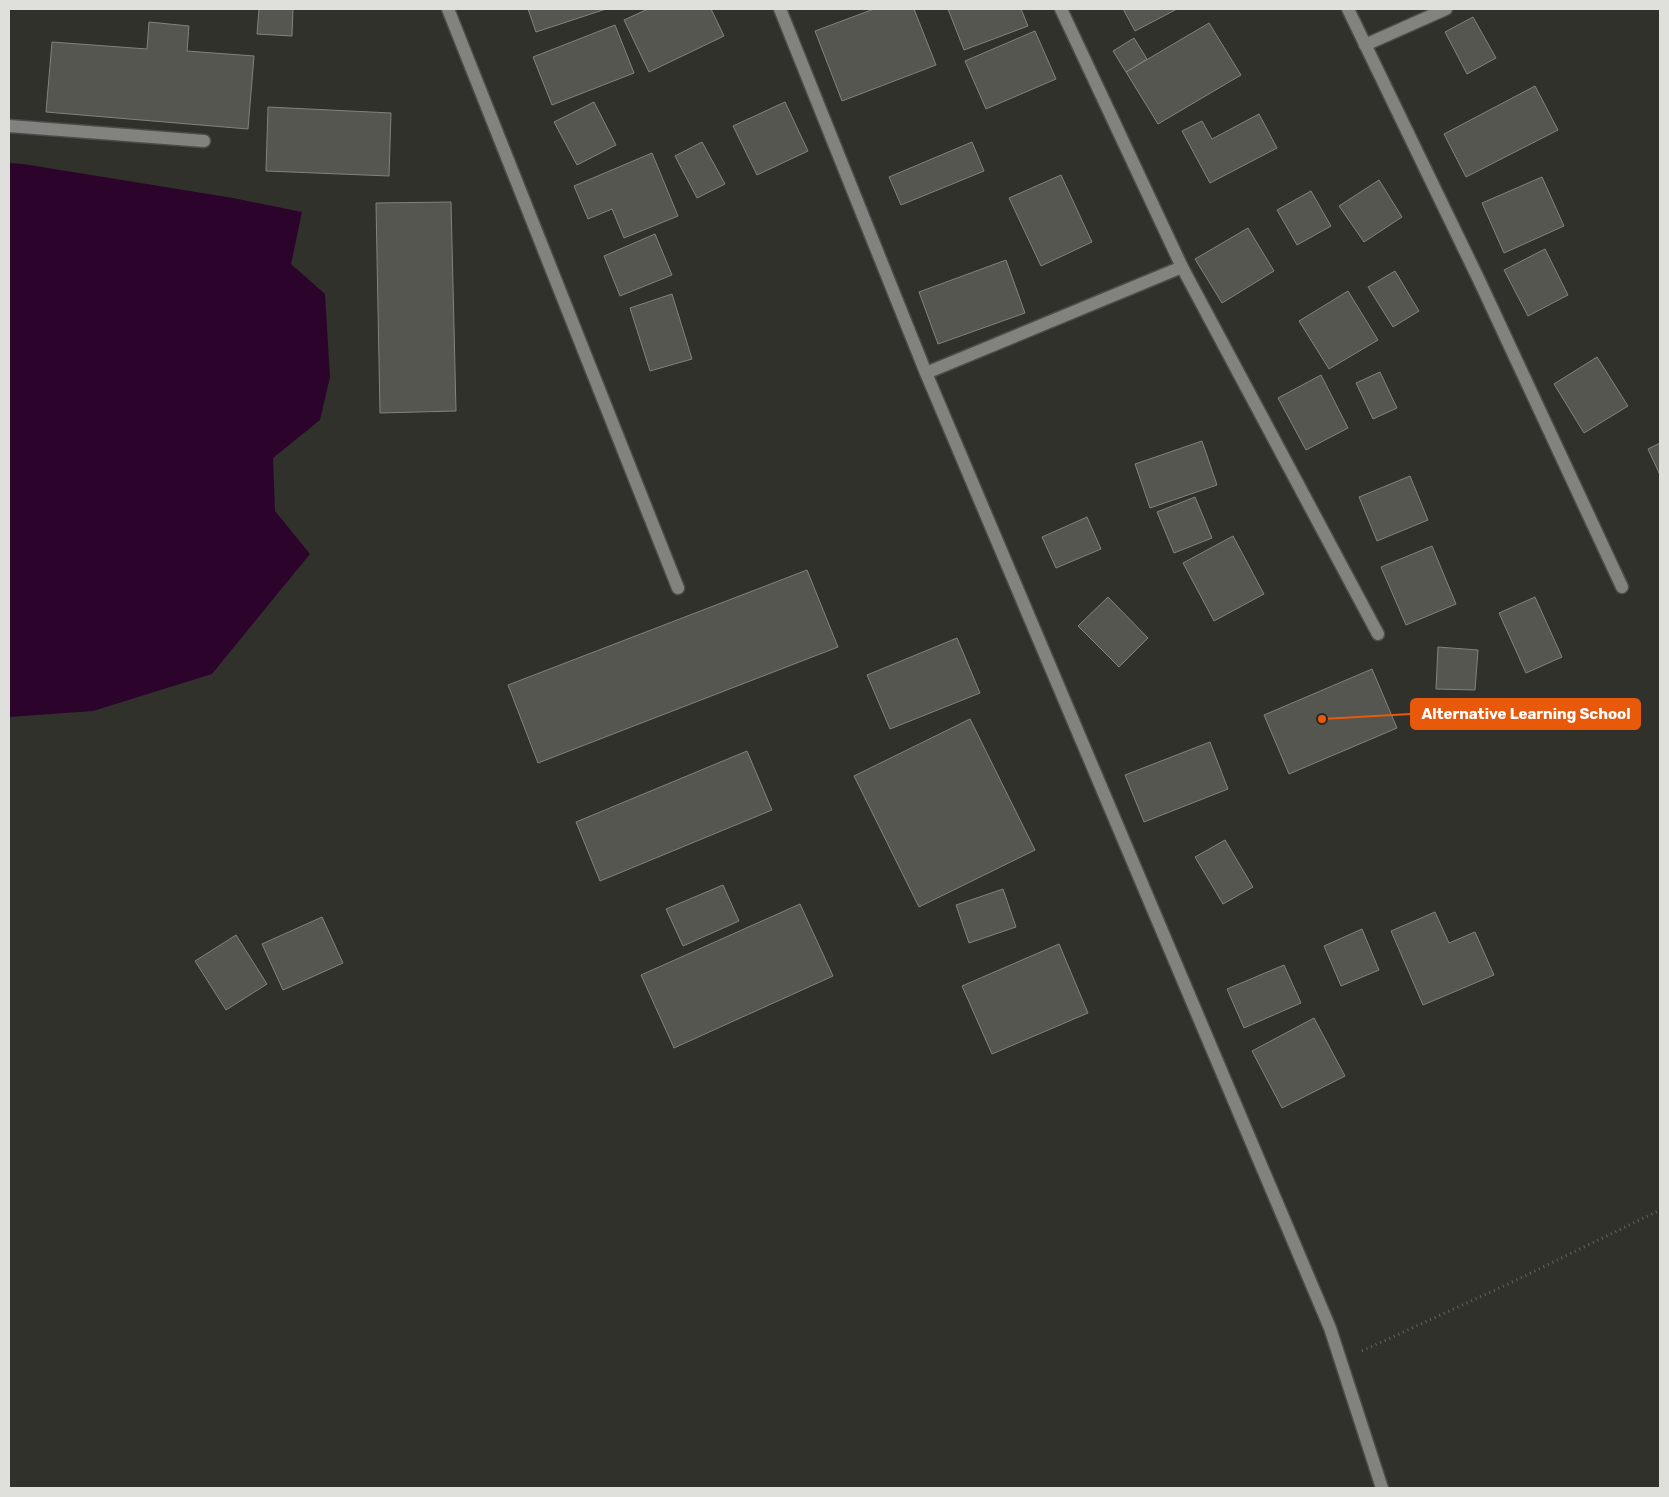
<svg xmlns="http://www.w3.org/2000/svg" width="1669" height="1497" viewBox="0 0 1669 1497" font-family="Rubik,sans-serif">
<rect width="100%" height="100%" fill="#31312c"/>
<path fill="#2c042b" d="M9,163L23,164L233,198L302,212L291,264L325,294L330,377L320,420L273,458L275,511L310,554L212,674L93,711L9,717Z"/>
<g fill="#555650" stroke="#83837e">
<path d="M259,9H293L292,36L257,34Z"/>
<path d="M528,9H606L536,32Z"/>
<path d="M648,9H711L724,36L649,72L624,20Z"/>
<path d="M874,9H914L936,65L842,101L815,31Z"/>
<path d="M948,9H1021L1028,26L964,50Z"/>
<path d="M1123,9H1177L1135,31Z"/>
<path d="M1473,17L1496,58L1467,74L1445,32Z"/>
<path d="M149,22L189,26L187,51L254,56L248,129L46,112L52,42L147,49Z"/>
<path d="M1209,23L1241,75L1158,124L1126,72Z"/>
<path d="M615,25L634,73L552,105L533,57Z"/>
<path d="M1035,31L1056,79L986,109L965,61Z"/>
<path d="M1134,38L1147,59L1126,72L1113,51Z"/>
<path d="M1535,86L1558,130L1466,177L1444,134Z"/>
<path d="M594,102L616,145L577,165L554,122Z"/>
<path d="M785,102L808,151L757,175L733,126Z"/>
<path d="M268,107L391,113L389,176L266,171Z"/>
<path d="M1259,114L1277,148L1210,183L1182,131L1202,121L1212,139Z"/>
<path d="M702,142L725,184L697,198L675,156Z"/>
<path d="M972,142L984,171L901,205L889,177Z"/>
<path d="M652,153L678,216L624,238L612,209L588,219L574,186Z"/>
<path d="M1061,175L1092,242L1041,266L1009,198Z"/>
<path d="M1542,177L1564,226L1504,253L1482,203Z"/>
<path d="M1379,180L1402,217L1364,242L1339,206Z"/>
<path d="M1311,191L1331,226L1297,245L1277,210Z"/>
<path d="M451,202L456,411L380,413L376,203Z"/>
<path d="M1248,228L1274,271L1222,303L1195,259Z"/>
<path d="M655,234L672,275L620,296L604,256Z"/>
<path d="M1545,249L1568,295L1528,316L1504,270Z"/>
<path d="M1006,260L1025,313L938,344L919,292Z"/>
<path d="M1395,271L1419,311L1393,327L1368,287Z"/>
<path d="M1348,291L1378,340L1329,369L1299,321Z"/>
<path d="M672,294L692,359L650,371L630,308Z"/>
<path d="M1597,357L1628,406L1584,433L1554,384Z"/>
<path d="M1380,372L1397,408L1373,419L1356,383Z"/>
<path d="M1321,375L1348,428L1306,450L1278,398Z"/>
<path d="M1202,441L1217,485L1150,508L1135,464Z"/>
<path d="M1660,443V475L1648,449Z"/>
<path d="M1410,476L1428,520L1377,541L1359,497Z"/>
<path d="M1195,497L1212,538L1174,553L1157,512Z"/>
<path d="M1087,517L1101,549L1056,568L1042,537Z"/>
<path d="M1233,536L1264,594L1214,621L1183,563Z"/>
<path d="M1432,546L1456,604L1406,625L1381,567Z"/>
<path d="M807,570L838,647L538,763L508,685Z"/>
<path d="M1108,597L1148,638L1119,667L1078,626Z"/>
<path d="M1535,597L1562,657L1526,673L1499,613Z"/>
<path d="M957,638L980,693L890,729L867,675Z"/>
<path d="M1438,647L1478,650L1475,690L1436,689Z"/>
<path d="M1372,669L1397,728L1289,774L1264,715Z"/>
<path d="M970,719L1035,850L919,907L854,776Z"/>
<path d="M1210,742L1228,789L1144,822L1125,775Z"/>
<path d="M747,751L772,810L600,881L576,822Z"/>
<path d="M1225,840L1253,887L1223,904L1195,857Z"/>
<path d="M723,885L739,921L683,946L666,909Z"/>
<path d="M1003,889L1016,927L969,943L956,905Z"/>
<path d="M800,904L833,976L674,1048L641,975Z"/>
<path d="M1435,912L1449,943L1475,932L1494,975L1423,1005L1391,931Z"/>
<path d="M322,917L343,963L283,990L262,944Z"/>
<path d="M1362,929L1379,970L1341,986L1324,946Z"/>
<path d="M236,935L267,984L226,1010L195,961Z"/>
<path d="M1059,944L1088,1013L992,1054L962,986Z"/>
<path d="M1284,965L1301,1003L1244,1028L1227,989Z"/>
<path d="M1314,1018L1345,1076L1282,1108L1252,1051Z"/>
</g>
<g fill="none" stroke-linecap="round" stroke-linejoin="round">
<g stroke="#4c4c49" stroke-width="15">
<g id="minor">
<path d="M448,9L678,588"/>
<path d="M780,9L926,373L1330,1328L1382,1488"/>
<path d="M1061,9L1182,267L1378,634"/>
<path d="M1348,9L1479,280L1622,587"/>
<path d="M1365,45L1446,9"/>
<path d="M9,126L204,141"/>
<path d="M926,373L1182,267"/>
</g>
</g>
<path stroke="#666661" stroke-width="3" stroke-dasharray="1 4" stroke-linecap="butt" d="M1362,1351L1506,1285L1660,1210"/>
<use href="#minor" stroke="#82837e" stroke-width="12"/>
</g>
<path fill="none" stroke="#e8590c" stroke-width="2" d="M1322 719L1411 714"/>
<circle fill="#e8590c" stroke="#272723" stroke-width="2" cx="1322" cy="719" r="5"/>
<rect fill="#e8590c" stroke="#e8590c" stroke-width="2" x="1411" y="699" width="229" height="30" rx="5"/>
<g font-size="15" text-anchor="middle" font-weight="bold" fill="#fff">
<text x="1526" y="719">Alternative Learning School</text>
</g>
<rect width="1669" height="1497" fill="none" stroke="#dfdfdc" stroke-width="20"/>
</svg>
